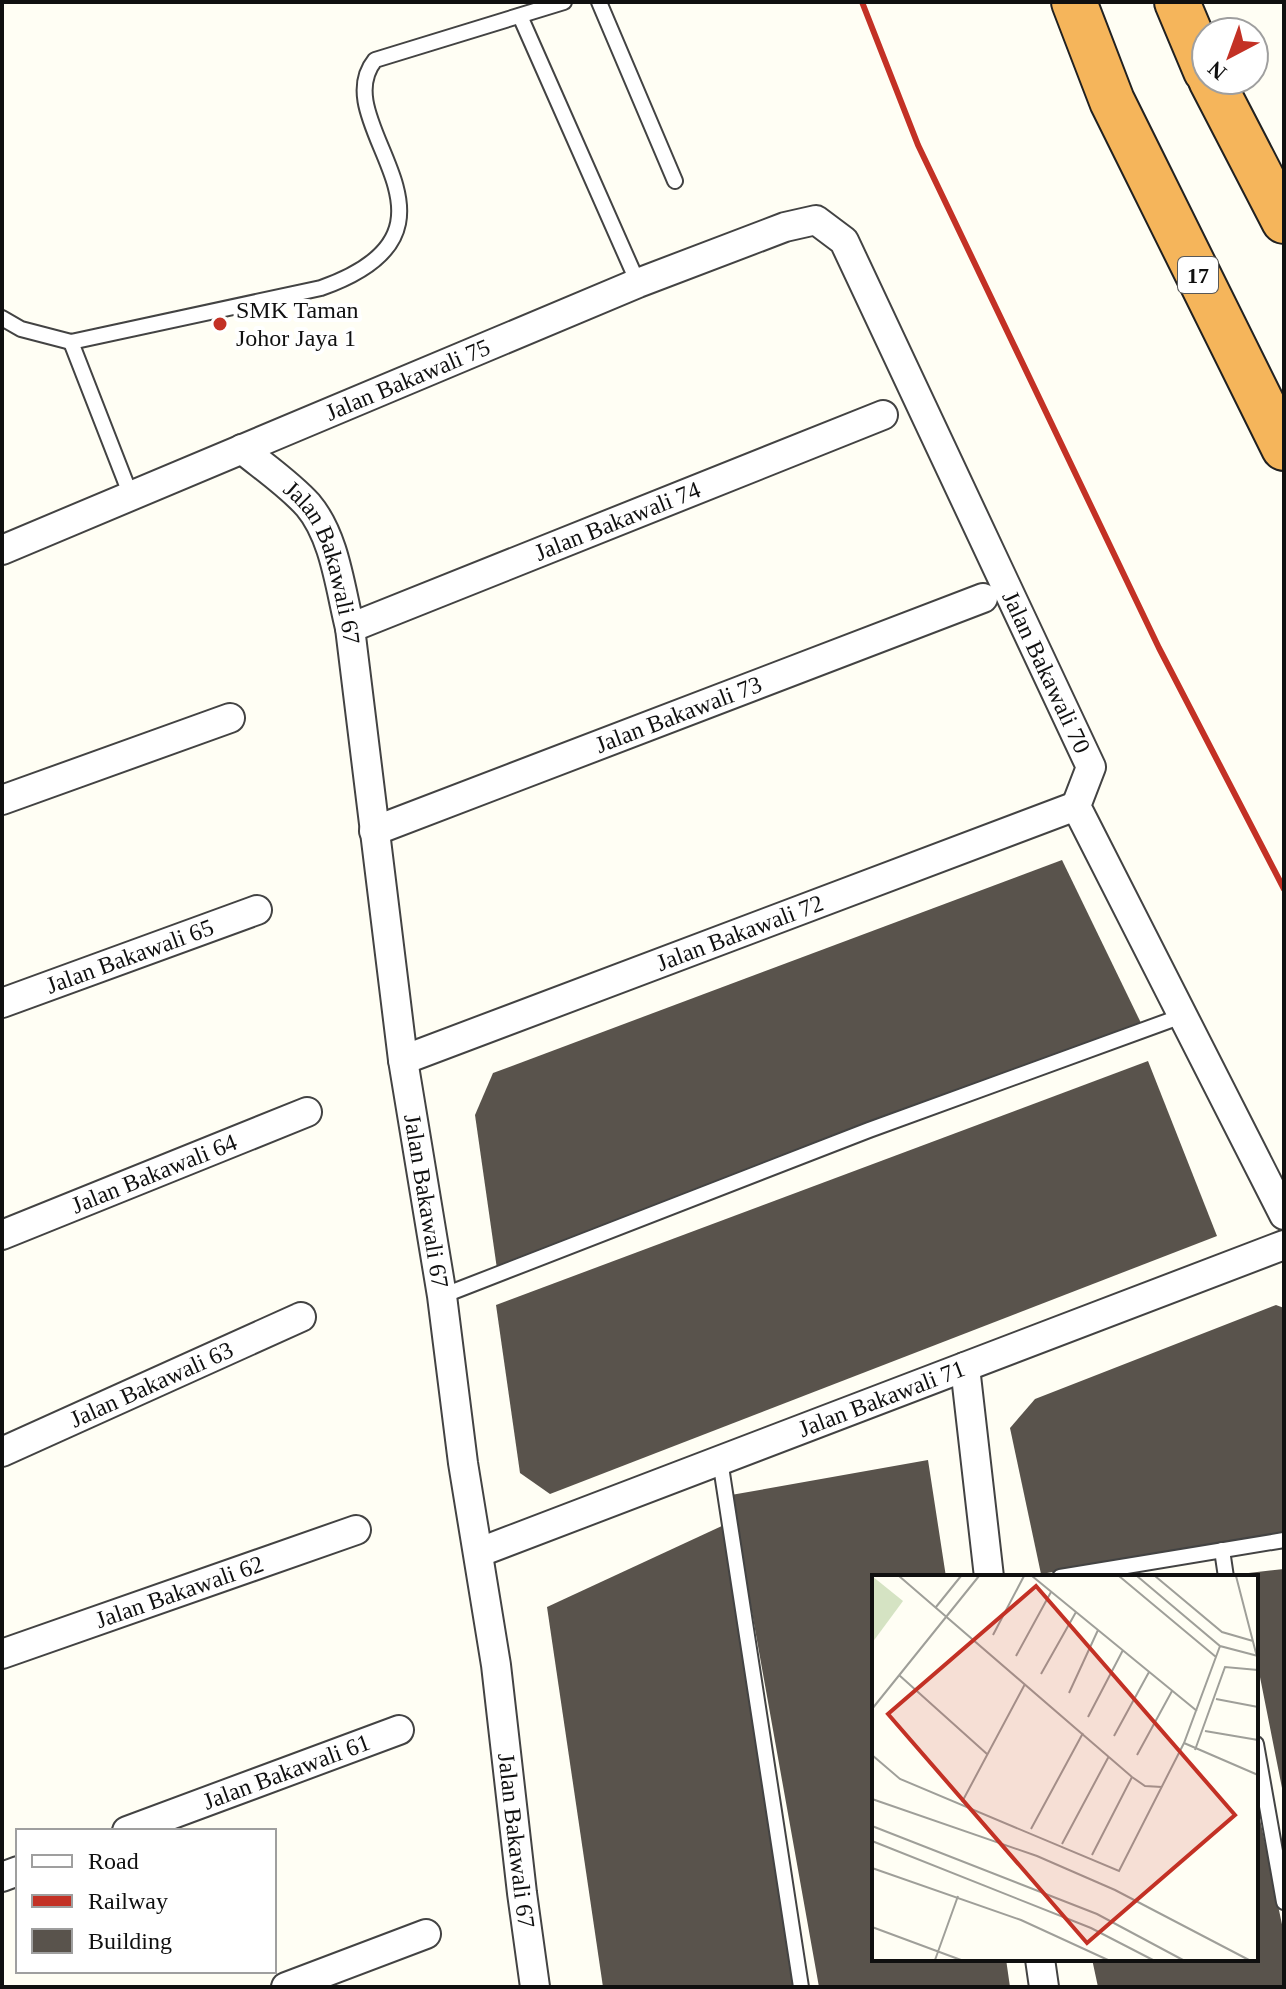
<svg xmlns="http://www.w3.org/2000/svg" width="1286" height="1989" viewBox="0 0 1286 1989" font-family="'Times New Roman',serif">
<rect width="100%" height="100%" fill="#fffef4"/>
<g fill="#59534c">
<path d="M1062,860L1141,1023L497,1269L475,1115L493,1073Z"/>
<path d="M1148,1061L1217,1236L550,1494L520,1473L496,1305Z"/>
<path d="M1276,1305L1284,1308V1533L1041,1574L1010,1428L1035,1399Z"/>
<path d="M928,1460L946,1577H874V1959H1006L1010,1987H819L731,1495Z"/>
<path d="M724,1525L794,1987H603L547,1607Z"/>
<path d="M1284,1569V1793H1283L1256,1657V1577H1240V1574Z"/>
<path d="M1256,1800L1284,1934V1987H1098L1092,1959H1256Z"/>
</g>
<g fill="none" stroke-linecap="round" stroke-linejoin="round">
<g stroke="#434343" stroke-width="18">
<g id="lane">
<path d="M599,2L675,181"/>
<path d="M520,16L638,283"/>
<path d="M2,318L21,329L71,342L321,288C491,228 323,124 375,60L564,2"/>
<path d="M71,342L131,496"/>
<path d="M442,1296L869,1130L1182,1016"/>
<path d="M720,1460L801,1987"/>
<path d="M1222,1550L1226,1577"/>
<path d="M1060,1577L1284,1540"/>
<path d="M1256,1744L1284,1902"/>
</g>
</g>
<g stroke="#434343" stroke-width="32">
<g id="street">
<path id="s1" d="M242,449C264,467 289,484 308,505C335,537 340,588 350,628L403,1060L442,1296L463,1463L496,1665L522,1893L535,1987"/>
<path id="s2" d="M2,550L638,283L785,227L816,220L844,241L1091,767L1076,806L1284,1215"/>
<path id="s3" d="M350,628L883,415"/>
<path d="M2,800L230,718"/>
<path id="s4" d="M374,831L983,598"/>
<path id="s5" d="M2,1003L257,910"/>
<path id="s6" d="M403,1060L1076,806"/>
<path id="s7" d="M2,1235L307,1112"/>
<path d="M965,1367L989,1577"/>
<path id="s8" d="M2,1452L301,1317"/>
<path id="s9" d="M480,1552L1284,1245"/>
<path id="s10" d="M2,1654L356,1530"/>
<path id="s11" d="M127,1831L399,1730"/>
<path d="M2,1877L18,1871"/>
<path d="M1040,1959L1044,1987"/>
<path d="M286,1987L426,1934"/>
</g>
</g>
<g stroke="#212121" stroke-width="48">
<g id="highway">
<path d="M1074,2L1112,101L1284,448"/>
<path d="M1177,2L1206,71"/>
<path d="M1211,80L1284,221"/>
</g>
</g>
<use href="#lane" stroke="#fff" stroke-width="14"/>
<use href="#street" stroke="#fff" stroke-width="28"/>
<use href="#highway" stroke="#f5b55b" stroke-width="44"/>
<path stroke="#c33125" stroke-width="6" d="M862,2L918,145L1159,648L1284,889"/>
</g>
<circle fill="#c33125" stroke="#fff" stroke-width="3" cx="220" cy="324" r="8"/>
<g text-anchor="middle" stroke-width="8" stroke-linejoin="round" paint-order="stroke">
<rect fill="#fff" stroke="#585858" stroke-width="2" x="1178" y="257" width="40" height="36" rx="6"/>
<g font-size="22" font-weight="bold" fill="#101010">
<text x="1198" y="283">17</text>
</g>
<g font-size="24" fill="#101010" stroke="#fff" text-anchor="start">
<text x="236" y="318">SMK Taman<tspan x="236" dy="28">Johor Jaya 1</tspan></text>
</g>
<g font-size="24" fill="#101010" stroke="#fff">
<text dy="8" stroke="none"><textPath href="#s2" startOffset="440">Jalan Bakawali 75</textPath></text>
<text dy="8" stroke="none"><textPath href="#s3" startOffset="288">Jalan Bakawali 74</textPath></text>
<text dy="8" stroke="none"><textPath href="#s1" startOffset="146">Jalan Bakawali 67</textPath></text>
<text dy="8" stroke="none"><textPath href="#s2" startOffset="1390">Jalan Bakawali 70</textPath></text>
<text dy="8" stroke="none"><textPath href="#s4" startOffset="326">Jalan Bakawali 73</textPath></text>
<text dy="8" stroke="none"><textPath href="#s6" startOffset="360">Jalan Bakawali 72</textPath></text>
<text dy="8" stroke="none"><textPath href="#s5" startOffset="136">Jalan Bakawali 65</textPath></text>
<text dy="8" stroke="none"><textPath href="#s7" startOffset="164">Jalan Bakawali 64</textPath></text>
<text dy="8" stroke="none"><textPath href="#s1" startOffset="796">Jalan Bakawali 67</textPath></text>
<text dy="8" stroke="none"><textPath href="#s8" startOffset="164">Jalan Bakawali 63</textPath></text>
<text dy="8" stroke="none"><textPath href="#s9" startOffset="430">Jalan Bakawali 71</textPath></text>
<text dy="8" stroke="none"><textPath href="#s10" startOffset="188">Jalan Bakawali 62</textPath></text>
<text dy="8" stroke="none"><textPath href="#s11" startOffset="170">Jalan Bakawali 61</textPath></text>
<text dy="8" stroke="none"><textPath href="#s1" startOffset="1442">Jalan Bakawali 67</textPath></text>
</g>
</g>
<g transform="translate(872 1575)">
<rect width="386" height="386" fill="#fffef4"/>
<path d="M0,1L31,26L0,68Z" fill="#d5e3c3"/>
<path fill="none" stroke="#9f9f99" stroke-width="2" d="M27,1L260,202L273,211L290,212M160,1L325,136M247,1L344,82M265,1L348,71L386,81M283,1L350,57L381,66M364,1L385,82M64,32L89,1M121,60L152,1M144,81L179,17M169,99L204,37M27,100L115,179M197,118L226,55M344,124L386,132M0,134L107,1M216,142L251,75M333,156L386,165M242,161L277,97M312,168L386,200M323,175L353,92L386,95M0,180L28,204L247,296L312,168L348,71M265,180L300,116M0,224L165,281L243,315L377,385M90,227L153,109M0,251L225,339L311,385M159,254L211,158M0,266L219,353L281,385M190,269L237,181M220,280L260,202M0,293L149,345L236,385M0,352L89,385M63,385L86,321"/>
<path fill="#c33125" fill-opacity="0.15" stroke="#c33125" stroke-width="4" d="M164,11L363,240L215,368L16,139Z"/>
<rect width="386" height="386" fill="none" stroke="#101010" stroke-width="4"/>
</g>
<rect width="1286" height="1989" fill="none" stroke="#101010" stroke-width="8"/>
<rect x="16" y="1829" width="260" height="144" fill="#ffffff" stroke="#9f9f9f" stroke-width="2"/>
<rect x="32" y="1855" width="40" height="12" fill="#ffffff" stroke="#9f9f9f" stroke-width="2"/>
<text x="88" y="1869" font-size="24" fill="#101010">Road</text>
<rect x="32" y="1895" width="40" height="12" fill="#c33125" stroke="#9f9f9f" stroke-width="2"/>
<text x="88" y="1909" font-size="24" fill="#101010">Railway</text>
<rect x="32" y="1929" width="40" height="24" fill="#59534c" stroke="#9f9f9f" stroke-width="2"/>
<text x="88" y="1949" font-size="24" fill="#101010">Building</text>
<g transform="translate(1230 56) rotate(221)"><circle r="38" fill="#ffffff" stroke="#9f9f9f" stroke-width="2"/>
<path d="M0-6L14 30L0 20L-14 30Z" fill="#c33125"/>
<text y="-12" font-size="22" font-weight="bold" text-anchor="middle" fill="#101010">N</text>
</g>
</svg>
